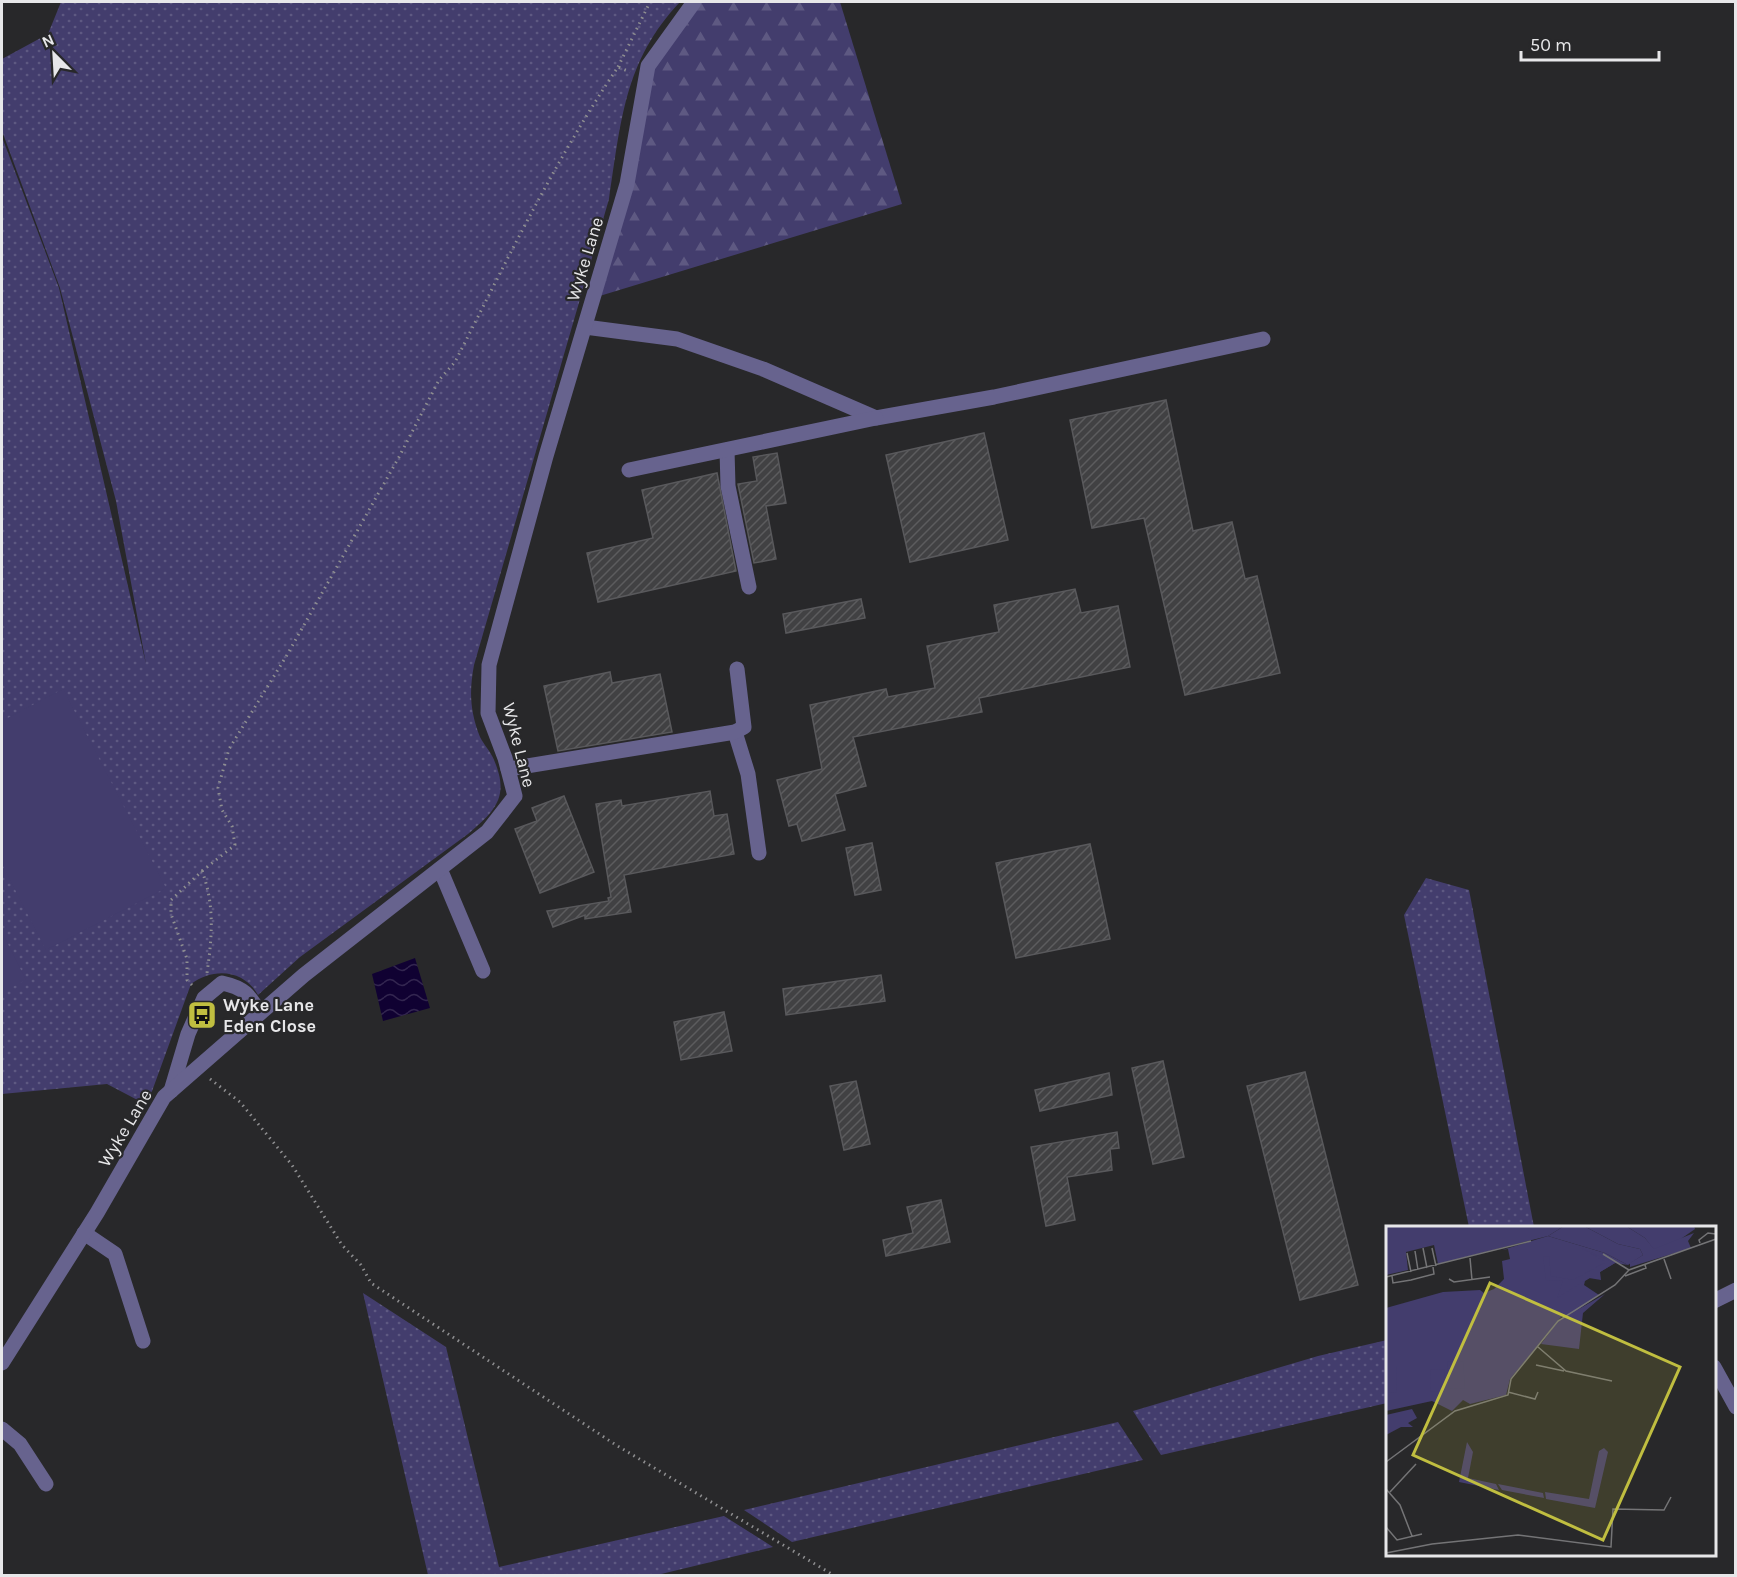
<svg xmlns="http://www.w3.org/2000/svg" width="1737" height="1577" viewBox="0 0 1737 1577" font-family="Karla,sans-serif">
<defs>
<pattern id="grass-dots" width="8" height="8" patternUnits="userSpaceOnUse" patternTransform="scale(1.5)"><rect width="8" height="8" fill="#433d6d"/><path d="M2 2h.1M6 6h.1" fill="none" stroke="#5e5982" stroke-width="1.8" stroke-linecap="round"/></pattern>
<pattern id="forest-firs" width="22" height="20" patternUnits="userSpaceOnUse" patternTransform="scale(1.5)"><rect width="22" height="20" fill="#433d6d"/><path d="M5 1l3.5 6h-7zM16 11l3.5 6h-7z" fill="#5e5982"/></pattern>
<pattern id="water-waves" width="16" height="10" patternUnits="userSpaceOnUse" patternTransform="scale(1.5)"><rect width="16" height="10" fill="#100132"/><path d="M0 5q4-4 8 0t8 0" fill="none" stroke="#332650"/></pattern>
<pattern id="building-hatch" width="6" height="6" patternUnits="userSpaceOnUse" patternTransform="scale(1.5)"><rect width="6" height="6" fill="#414143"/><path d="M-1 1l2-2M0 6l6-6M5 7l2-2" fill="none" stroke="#5c5c5e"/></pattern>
</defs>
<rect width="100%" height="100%" fill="#28282a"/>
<g fill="url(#grass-dots)">
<path d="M61,2H680C624,61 621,122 609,199L474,665C469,692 470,711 480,737C484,745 491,752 494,760C510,797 495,811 468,834L300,957L258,995C244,970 214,967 191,984L147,1105L107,1084L2,1094V137L59,288L146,664L116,501L60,288L2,131V59L48,34Z"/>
<path d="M1426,878L1469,890L1534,1227H1469L1404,915Z"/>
<path d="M363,1293L446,1347L499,1567L724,1516L773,1547L657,1575H428Z"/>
<path d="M1387,1340V1403L1161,1455L1133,1411L1318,1356Z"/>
<path d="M1118,1422L1143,1460L792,1542L744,1510Z"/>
</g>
<path fill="url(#forest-firs)" d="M694,2H840L902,204L593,298L648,66Z"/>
<g fill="#433d6d">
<path d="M63,689L166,888L46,950L2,864V721Z"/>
<path d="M2,932L26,980L2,992Z"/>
</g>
<path fill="url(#water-waves)" d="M415,958L430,1008L383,1021L372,974Z"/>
<g fill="url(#building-hatch)" stroke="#59595c" stroke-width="1.5">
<path d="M1166,400L1193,531L1232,522L1245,579L1257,576L1280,673L1185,695L1144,518L1092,528L1070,420Z"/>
<path d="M984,433L1008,540L910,562L886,455Z"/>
<path d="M777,453L786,503L766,506L776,559L754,563L738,484L757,481L753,457Z"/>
<path d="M717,473L736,571L598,602L587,553L653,538L642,490Z"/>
<path d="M1075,589L1081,613L1118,606L1130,667L979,698L982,712L853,737L866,786L835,794L845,830L802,841L797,824L789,826L777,780L822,769L810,705L886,689L888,697L935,688L927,646L999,632L994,605Z"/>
<path d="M861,599L865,618L786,633L783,614Z"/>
<path d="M610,672L612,683L660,674L672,732L558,751L544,686Z"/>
<path d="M710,791L714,816L727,814L734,854L624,875L631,912L585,919V915L553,927L547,911L609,901L608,898L611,897L596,804L621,800L622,806Z"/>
<path d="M564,796L594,872L540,893L515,829L537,821L532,808Z"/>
<path d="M872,843L881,890L855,895L846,848Z"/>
<path d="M1090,844L1110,939L1016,958L996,863Z"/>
<path d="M881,975L885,1001L786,1015L783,989Z"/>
<path d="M724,1012L732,1051L681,1060L674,1022Z"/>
<path d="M1163,1061L1184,1157L1153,1164L1132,1068Z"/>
<path d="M1305,1072L1358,1285L1300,1300L1247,1086Z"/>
<path d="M1109,1073L1112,1095L1040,1111L1035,1090Z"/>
<path d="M856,1081L870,1144L844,1150L830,1086Z"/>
<path d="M1117,1132L1119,1148L1110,1149L1112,1170L1067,1177L1075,1220L1046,1226L1031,1147Z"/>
<path d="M941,1200L950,1242L886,1256L883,1240L913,1233L907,1207Z"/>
</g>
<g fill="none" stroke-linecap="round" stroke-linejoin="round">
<g stroke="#8f8f91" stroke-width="3" stroke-dasharray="1.5 4.5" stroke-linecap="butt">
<path d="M618,67L650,2"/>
<path d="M202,871L235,845L232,826L222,810L218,788L229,749L287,655L399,457L439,380L455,362C506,262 555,160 618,67L630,72"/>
<path d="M192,985L187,980V959L171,914V900L202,871C215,905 212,938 207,973"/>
<path d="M210,1079L240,1102L292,1165L342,1245L361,1265L371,1283L616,1445L835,1576"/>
</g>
<g stroke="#67638e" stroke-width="15">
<path d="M585,327L677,339L763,369L876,418L994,397L1263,339"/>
<path d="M727,450L728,486L749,587"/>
<path d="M629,470L876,418"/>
<path d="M735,732L748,774L759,853"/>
<path d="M508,769L735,732L744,727L737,669"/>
<path d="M440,869L483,971"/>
<path d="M171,1091L188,1034L204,998L222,983C245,988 249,995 260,1013"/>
<path d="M84,1233L115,1254L143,1341"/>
<path d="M1714,1301L1736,1290"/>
<path d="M2,1363L97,1213L164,1097L304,975L487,832L515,796L505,758L488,713L489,665L546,456L627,184L648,66L694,2"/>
<path d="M1714,1367L1736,1407"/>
<path d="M2,1429L20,1444L46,1484"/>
</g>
</g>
<defs>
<g id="bus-square" transform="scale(1.5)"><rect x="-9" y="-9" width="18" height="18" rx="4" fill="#c0be40" stroke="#28282a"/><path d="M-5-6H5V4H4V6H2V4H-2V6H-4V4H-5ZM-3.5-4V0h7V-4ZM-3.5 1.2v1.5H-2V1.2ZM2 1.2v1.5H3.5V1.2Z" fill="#111"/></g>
</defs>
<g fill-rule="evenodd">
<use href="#bus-square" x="202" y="1015"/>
</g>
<g text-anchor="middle" stroke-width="4.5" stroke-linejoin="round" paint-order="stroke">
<g font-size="18" fill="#e7e7e9" stroke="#28282a">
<text transform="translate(585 259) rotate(-73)" y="6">Wyke Lane</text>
<text transform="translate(519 745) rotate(76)" y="6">Wyke Lane</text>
<text transform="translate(125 1128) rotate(-59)" y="6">Wyke Lane</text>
</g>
<g font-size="18" font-weight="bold" fill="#e7e7e9" stroke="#28282a" text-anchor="start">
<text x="223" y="1011">Wyke Lane<tspan x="223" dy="21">Eden Close</tspan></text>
</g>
</g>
<g transform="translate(1386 1226)">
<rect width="330" height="330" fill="#28282a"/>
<path d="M162,10L219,27L242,39L229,37L199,55L198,59L213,69L224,61L189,86L175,91L124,153L120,169L84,178L77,174L66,185L46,175L0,185V82L57,66L94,64L98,67L108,63L118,53L116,35L124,33L122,23L116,24ZM26,183L31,192L22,197L27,201H15L0,209V189ZM81,216L87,226L82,252L110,258L113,264L73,256ZM218,222L222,226L209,282L160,273L159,266L203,273L213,225ZM112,258L157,267L158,272L116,264Z" fill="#433d6d"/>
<path d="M178,0H198L232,18L254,23L257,29L242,39L219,27L162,10ZM240,0H308L309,3L289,17L268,24L259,12ZM195,22L229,37L214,46L215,54L203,52L171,72L177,55L160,54L157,31L163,30L165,50L187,54L220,36ZM219,68L197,87L193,123L155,118L172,95Z" fill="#433d6d"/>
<path d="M0,0H178L162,10L52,38L48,19L20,26L22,44L0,49ZM198,0H240L259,12L268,23L308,7L302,15L305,22L244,41V37L257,29L254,23L232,18Z" fill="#433d6d"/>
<path d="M77,135L79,162L63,163L61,136ZM19,138H35V166H19ZM0,140H10L11,166L0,167ZM58,143L59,165L45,166L44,144Z" fill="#433d6d"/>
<path fill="none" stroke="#747476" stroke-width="1.5" d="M314,17L313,14L322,7L330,8M37,22L41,42M46,22L50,40M29,25L32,44M21,27L25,46M217,28L243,44M84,32L86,54M278,33L285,53M6,50L7,57L25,54L48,48L47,41M239,50L260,42L259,39M0,51L145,15M63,53L68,56L104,51M152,121L180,145L226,155M150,139L178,145M122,166L149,173L152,166M0,236L69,185L122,169L125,153L172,95L229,59L243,44L330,13M0,263L14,279L26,310M4,266L30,238M0,301L11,314L36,308M0,327L46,318L132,309L225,321L227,283L278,284L285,271"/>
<path fill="#c0be40" fill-opacity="0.15" stroke="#c0be40" stroke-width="3" d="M104,57L294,141L217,314L27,229Z"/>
<rect width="330" height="330" fill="none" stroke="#e7e7e9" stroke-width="3"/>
</g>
<rect width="1737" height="1577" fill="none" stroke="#e7e7e9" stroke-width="6"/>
<g transform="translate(54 54) rotate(336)" stroke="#28282a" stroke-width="4.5" paint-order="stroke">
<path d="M0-4.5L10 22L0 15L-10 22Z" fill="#e7e7e9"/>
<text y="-9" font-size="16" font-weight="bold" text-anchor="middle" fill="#e7e7e9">N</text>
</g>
<path d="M1521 51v9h138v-9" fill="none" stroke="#e7e7e9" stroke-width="3"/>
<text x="1530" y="51" font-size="18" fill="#e7e7e9" stroke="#28282a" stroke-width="4.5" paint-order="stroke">50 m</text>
</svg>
